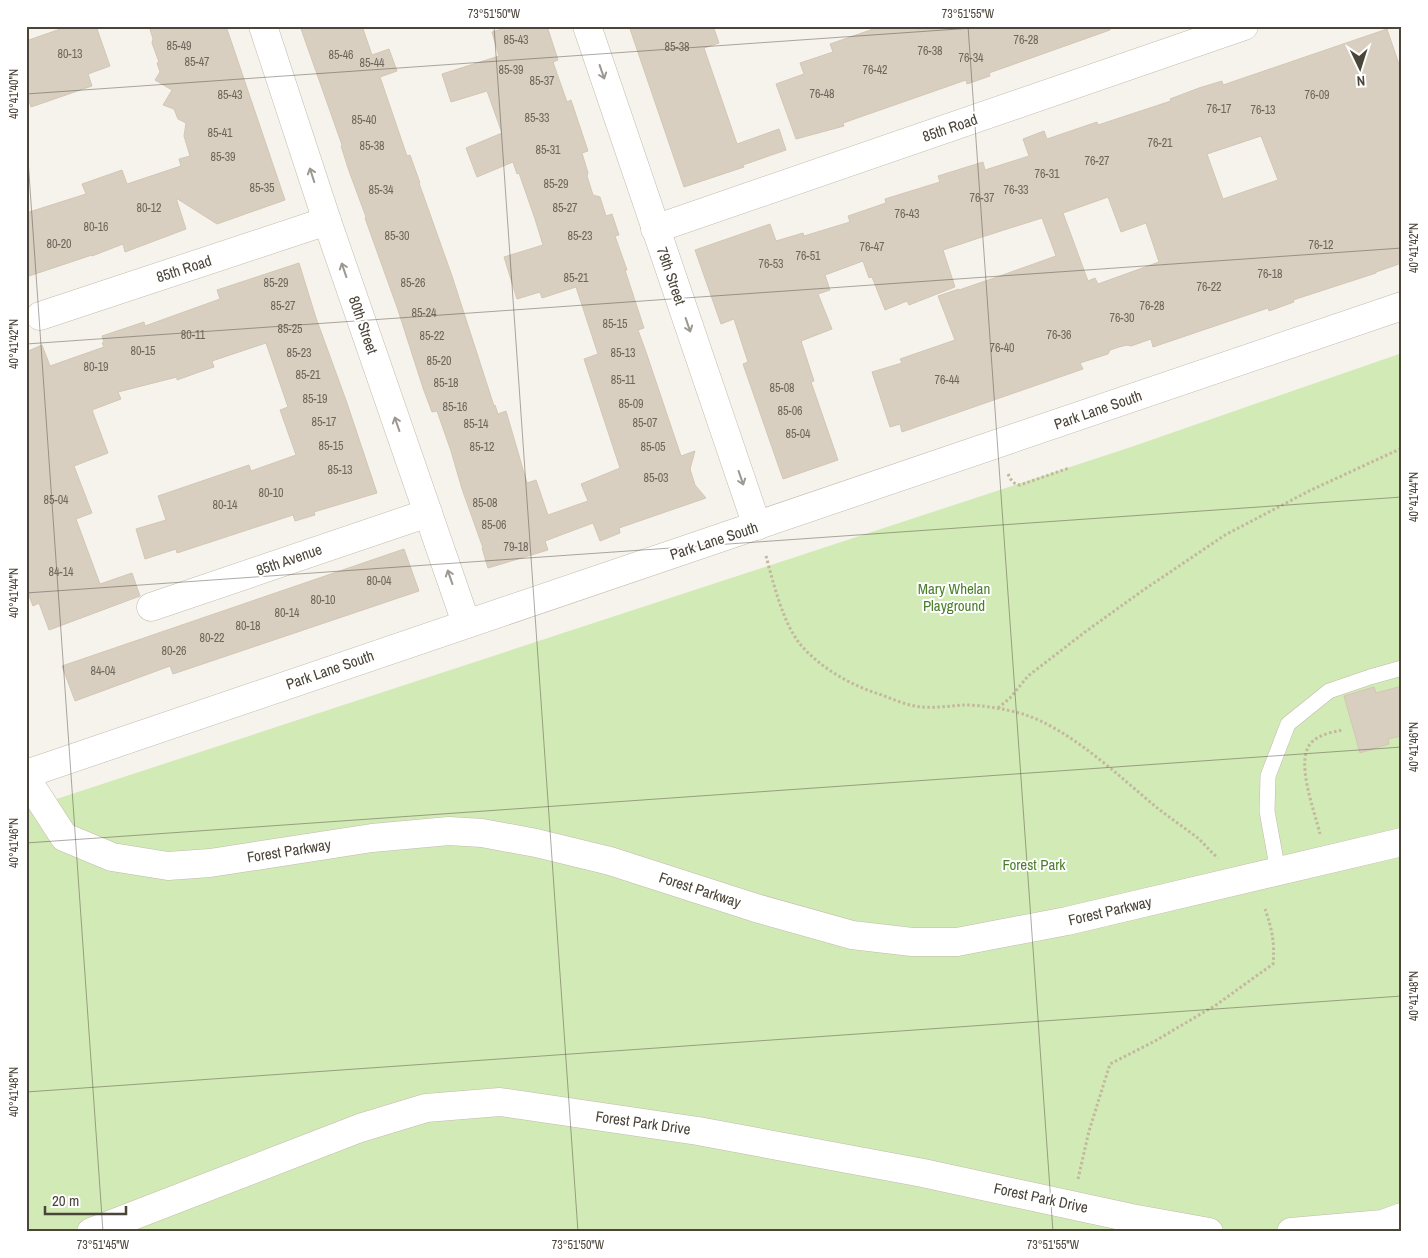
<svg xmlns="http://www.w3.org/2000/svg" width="1428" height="1258" viewBox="0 0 1428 1258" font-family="'Archivo Narrow',sans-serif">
<rect width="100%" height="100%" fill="#f6f3ec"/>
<path fill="#d2eab5" d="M1402,353V1232H26V809L1131,447Z"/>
<g fill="#d8cfc1" stroke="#d3c7b4" fill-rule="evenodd">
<path d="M69,26H96L110,66L88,74L92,86L31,107L26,92V41Z"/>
<path d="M149,26H226L285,200L217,224L176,198L186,229L125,252L123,244L92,256V255L26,277V213L86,194L82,184L122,170L127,184L181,166L179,159L190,156L184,136L186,123L178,119L174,109L163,105L172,90L155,80L160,72L157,63L159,62L152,43L153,39Z"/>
<path d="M300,26H362L372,55L389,49L397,71L380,77L407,156L410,155L420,183H419L452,276L494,406L495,405L498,414L506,411L527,483L536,480L548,515L588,501L581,484L620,468L584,359L598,354L576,287L542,298L540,292L517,299L504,257L543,245L535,219L519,173L517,174L513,162L477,177L466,148L502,133L487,91L451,102L442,74L499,56L492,32L511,26H547L558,60L553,62L567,102L571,100L588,151L582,153L588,173L587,176L593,195L600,197L606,216L612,214L619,235L615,236L627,270H625L644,328L638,330L646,352L681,456L695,451L690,469L695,485L706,498L619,528L620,533L600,541L593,523L545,541L548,550L488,568L482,548H483L462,489L451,451L437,411L432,412L423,388L398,310L365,218L366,217L349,171L341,146L342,145Z"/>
<path d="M629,26H713L719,43L704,48L737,144L779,129L786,150L743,165L744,167L684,187Z"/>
<path d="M882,26H1110V30L989,73L990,76L967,84L966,80L843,123L844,126L796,139L776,84L804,74L800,63L833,52L830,44Z"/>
<path d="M1387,29L1402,73V263L1376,272V273L1293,300L1294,302L1269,311L1268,308L1153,347L1151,339L1131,346L1127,345L1119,347L1110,350L1108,354L1080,363L1083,369L902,432L900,424L890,427L872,372L902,363L900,359L955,340L938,296L959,289V290L997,277L1056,256L1042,218L982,237L943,250L955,287L909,305L907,301L885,310L872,277L869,278L863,261L825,275L830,290L818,294L832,329L801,341L814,381L811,382L838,460L783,479L743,364L748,362L734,319L721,324L695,250L770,224L776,241L803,233L804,236L850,222L848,216L886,203L885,199L940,182L938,176L983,162L985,170L1029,156L1023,139L1044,131L1047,139L1097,122L1098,125L1171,101L1170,99L1199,88L1222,81L1223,85ZM1261,136L1278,180L1223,199L1207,154ZM1108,197L1121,232L1146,223L1159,262L1098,284L1095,278L1088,281L1063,213Z"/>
<path d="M299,263L316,318L347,403L377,493L314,512L315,515L295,521L293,515L177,553L176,549L145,559L136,529L166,520L158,496L249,465L251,471L296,455L280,410L288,407L266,343L212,361L214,367L202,371L177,380V377L118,392L121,399L92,410L108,453L74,466L92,513L76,519L100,584L132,573L140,596L49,630L39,603L33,606L26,588V352L42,345L50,366L104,347L102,343L104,342L102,336L144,322L145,326L220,299L217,290Z"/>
<path d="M404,549L419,591L173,674L170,666L75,701L62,666Z"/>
<path d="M1402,686V736L1388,739L1389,744L1360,753L1344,696L1374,687L1376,693Z"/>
</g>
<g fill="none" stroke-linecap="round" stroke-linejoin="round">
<g stroke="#c2bbae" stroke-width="16">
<path id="service" d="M1278,872L1267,811L1268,776L1288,724L1329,691L1370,677L1402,668"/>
</g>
<g stroke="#c2bbae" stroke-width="29">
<g id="minor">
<path d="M263,26L327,221L466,623"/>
<path d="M587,26L757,526"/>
<path d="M655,229L1244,26"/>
<path d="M40,316L327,221"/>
<path d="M151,607L428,513"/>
<path d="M26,774L1402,306"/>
<path d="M91,1232L360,1128L426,1108L500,1102L698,1131L923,1173L1131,1218L1209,1232"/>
<path d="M1291,1232L1383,1224L1402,1217"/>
</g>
</g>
<g stroke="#c2bbae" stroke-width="29">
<path id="tertiary" d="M26,778L64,837L112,857L168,866L210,863L372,838L449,831L482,833L536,843L610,861L756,908L852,935L912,942H957L1067,921L1402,842"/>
</g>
<g stroke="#c4b79f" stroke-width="3" stroke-dasharray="2.5 2.5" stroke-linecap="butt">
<path d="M1008,474C1011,480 1013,484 1020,485L1069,468"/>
<path d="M766,556C773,582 783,623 800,644C820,668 852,686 882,695C895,700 908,706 922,707C936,708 950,706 964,705C983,705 1005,709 1023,714C1070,729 1119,776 1156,807C1170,818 1185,828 1199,839C1205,845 1211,852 1218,858"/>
<path d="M998,708L1010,698L1028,676L1085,632L1142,591L1225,535L1309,491L1402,448"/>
<path d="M1320,834C1315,812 1293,757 1313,741C1321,734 1333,732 1342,730"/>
<path d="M1078,1179L1089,1131L1110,1064L1155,1041L1216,1005L1273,964C1275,943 1272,929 1265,909"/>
</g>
<use href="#service" stroke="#fff" stroke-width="15"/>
<use href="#minor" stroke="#fff" stroke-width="28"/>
<use href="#tertiary" stroke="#fff" stroke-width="28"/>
</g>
<defs><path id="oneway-shaft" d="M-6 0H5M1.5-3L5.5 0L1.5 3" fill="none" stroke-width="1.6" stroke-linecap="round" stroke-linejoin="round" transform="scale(1.25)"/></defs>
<g stroke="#9c9892">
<use href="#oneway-shaft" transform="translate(602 72) rotate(71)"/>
<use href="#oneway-shaft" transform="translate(312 175) rotate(-108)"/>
<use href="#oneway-shaft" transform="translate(344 270) rotate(-109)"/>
<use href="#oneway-shaft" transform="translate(688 325) rotate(71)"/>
<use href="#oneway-shaft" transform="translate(397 424) rotate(-109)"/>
<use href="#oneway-shaft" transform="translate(741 478) rotate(71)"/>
<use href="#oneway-shaft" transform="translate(450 577) rotate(-109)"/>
</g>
<path fill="none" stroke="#4b4439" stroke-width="1" stroke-opacity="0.45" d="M494,26L578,1232M968,26L1053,1232M26,94L1001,26M26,131L103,1232M26,344L1402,248M26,593L1402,497M26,843L1402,747M26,1092L1402,996"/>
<g text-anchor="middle" stroke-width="4" stroke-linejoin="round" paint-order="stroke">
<g font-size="12" fill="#6e675b">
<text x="516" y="44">85-43</text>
<text x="1026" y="44">76-28</text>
<text x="179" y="50">85-49</text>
<text x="677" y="51">85-38</text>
<text x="930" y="55">76-38</text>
<text x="70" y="58">80-13</text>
<text x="341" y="59">85-46</text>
<text x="971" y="62">76-34</text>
<text x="197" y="66">85-47</text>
<text x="372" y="67">85-44</text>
<text x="511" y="74">85-39</text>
<text x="875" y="74">76-42</text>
<text x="542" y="85">85-37</text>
<text x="822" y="98">76-48</text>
<text x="230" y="99">85-43</text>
<text x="1317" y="99">76-09</text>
<text x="1219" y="113">76-17</text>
<text x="1263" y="114">76-13</text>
<text x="537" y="122">85-33</text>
<text x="364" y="124">85-40</text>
<text x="220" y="137">85-41</text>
<text x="1160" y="147">76-21</text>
<text x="372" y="150">85-38</text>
<text x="548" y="154">85-31</text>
<text x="223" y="161">85-39</text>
<text x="1097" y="165">76-27</text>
<text x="1047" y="178">76-31</text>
<text x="556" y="188">85-29</text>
<text x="262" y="192">85-35</text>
<text x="381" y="194">85-34</text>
<text x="1016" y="194">76-33</text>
<text x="982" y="202">76-37</text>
<text x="149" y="212">80-12</text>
<text x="565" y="212">85-27</text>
<text x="907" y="218">76-43</text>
<text x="96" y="231">80-16</text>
<text x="397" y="240">85-30</text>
<text x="580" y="240">85-23</text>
<text x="59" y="248">80-20</text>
<text x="1321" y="249">76-12</text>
<text x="872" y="251">76-47</text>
<text x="808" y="260">76-51</text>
<text x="771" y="268">76-53</text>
<text x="1270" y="278">76-18</text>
<text x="576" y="282">85-21</text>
<text x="276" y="287">85-29</text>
<text x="413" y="287">85-26</text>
<text x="1209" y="291">76-22</text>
<text x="283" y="310">85-27</text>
<text x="1152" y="310">76-28</text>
<text x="424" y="317">85-24</text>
<text x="1122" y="322">76-30</text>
<text x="615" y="328">85-15</text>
<text x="290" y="333">85-25</text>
<text x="193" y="339">80-11</text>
<text x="1059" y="339">76-36</text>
<text x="432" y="340">85-22</text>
<text x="1002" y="352">76-40</text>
<text x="143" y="355">80-15</text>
<text x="299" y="357">85-23</text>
<text x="623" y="357">85-13</text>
<text x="439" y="365">85-20</text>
<text x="96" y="371">80-19</text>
<text x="308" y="379">85-21</text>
<text x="623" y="384">85-11</text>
<text x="947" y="384">76-44</text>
<text x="446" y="387">85-18</text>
<text x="782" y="392">85-08</text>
<text x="315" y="403">85-19</text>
<text x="631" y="408">85-09</text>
<text x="455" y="411">85-16</text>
<text x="790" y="415">85-06</text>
<text x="324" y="426">85-17</text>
<text x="645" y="427">85-07</text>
<text x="476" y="428">85-14</text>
<text x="798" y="438">85-04</text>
<text x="331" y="450">85-15</text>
<text x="482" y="451">85-12</text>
<text x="653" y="451">85-05</text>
<text x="340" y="474">85-13</text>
<text x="656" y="482">85-03</text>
<text x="271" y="497">80-10</text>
<text x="56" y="504">85-04</text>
<text x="485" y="507">85-08</text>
<text x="225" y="509">80-14</text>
<text x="494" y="529">85-06</text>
<text x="516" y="551">79-18</text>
<text x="61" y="576">84-14</text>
<text x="379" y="585">80-04</text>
<text x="323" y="604">80-10</text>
<text x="287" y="617">80-14</text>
<text x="248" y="630">80-18</text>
<text x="212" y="642">80-22</text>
<text x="174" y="655">80-26</text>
<text x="103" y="675">84-04</text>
</g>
<g font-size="15" fill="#4b4439" stroke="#fff">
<text transform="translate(950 128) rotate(-19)" y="5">85th Road</text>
<text transform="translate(184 269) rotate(-18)" y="5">85th Road</text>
<text transform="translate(671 276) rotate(71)" y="5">79th Street</text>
<text transform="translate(363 325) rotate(71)" y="5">80th Street</text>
<text transform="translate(1098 410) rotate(-19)" y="5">Park Lane South</text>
<text transform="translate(714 541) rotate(-18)" y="5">Park Lane South</text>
<text transform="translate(289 560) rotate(-19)" y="5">85th Avenue</text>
<text transform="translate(330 670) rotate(-19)" y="5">Park Lane South</text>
<text transform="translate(289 851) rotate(-9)" y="5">Forest Parkway</text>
<text transform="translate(700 890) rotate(18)" y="5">Forest Parkway</text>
<text transform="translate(1110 911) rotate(-13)" y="5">Forest Parkway</text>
<text transform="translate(643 1123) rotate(8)" y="5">Forest Park Drive</text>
<text transform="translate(1041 1198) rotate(12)" y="5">Forest Park Drive</text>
</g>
<g font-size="15" fill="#4a7f2a" stroke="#fff">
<text x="954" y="594">Mary Whelan<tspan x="954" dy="17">Playground</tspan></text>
<text x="1034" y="870">Forest Park</text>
</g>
</g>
<rect width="1428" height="1258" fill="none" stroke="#ffffff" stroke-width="55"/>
<g transform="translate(1360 68) rotate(176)" stroke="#ffffff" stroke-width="4" paint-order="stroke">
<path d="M0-4L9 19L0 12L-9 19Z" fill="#4b4439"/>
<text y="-8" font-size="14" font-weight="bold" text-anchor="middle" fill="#4b4439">N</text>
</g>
<path d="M45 1206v8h81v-8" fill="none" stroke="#4b4439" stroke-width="2.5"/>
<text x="52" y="1206" font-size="15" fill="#4b4439" stroke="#ffffff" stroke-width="4" paint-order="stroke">20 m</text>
<rect x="28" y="28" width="1372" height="1202" fill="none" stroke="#4b4439" stroke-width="2"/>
<g font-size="12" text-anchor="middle" fill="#4b4439">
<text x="494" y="18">73°51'50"W</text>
<text x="968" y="18">73°51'55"W</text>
<text transform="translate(14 94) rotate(-90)" y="4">40°41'40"N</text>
<text transform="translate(1414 248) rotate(-90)" y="4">40°41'42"N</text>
<text transform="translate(14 344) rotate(-90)" y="4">40°41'42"N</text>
<text transform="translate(1414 497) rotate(-90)" y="4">40°41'44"N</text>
<text transform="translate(14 593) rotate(-90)" y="4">40°41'44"N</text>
<text transform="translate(1414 747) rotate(-90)" y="4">40°41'46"N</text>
<text transform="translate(14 843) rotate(-90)" y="4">40°41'46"N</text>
<text transform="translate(1414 996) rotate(-90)" y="4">40°41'48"N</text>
<text transform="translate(14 1092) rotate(-90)" y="4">40°41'48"N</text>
<text x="103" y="1249">73°51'45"W</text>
<text x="578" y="1249">73°51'50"W</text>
<text x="1053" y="1249">73°51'55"W</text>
</g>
</svg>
